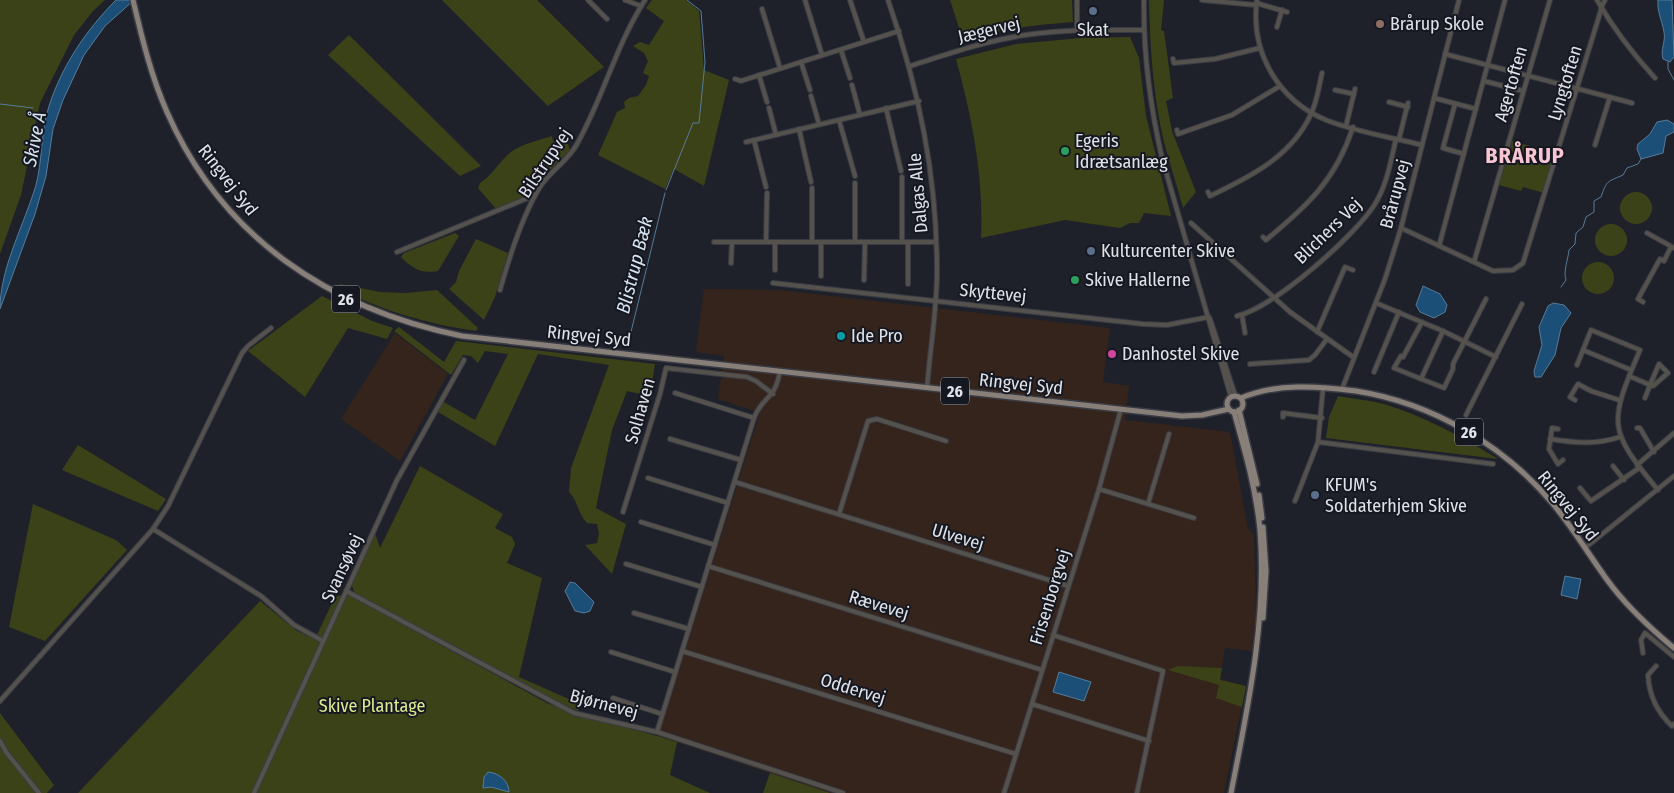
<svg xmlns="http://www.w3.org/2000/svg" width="1674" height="793" viewBox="0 0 1674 793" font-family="'Fira Sans Condensed',sans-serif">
<rect width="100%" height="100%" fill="#1e212a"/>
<g fill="#35241c">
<path d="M704,289L780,290L1110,328L1103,382L1129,386L1125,420L1230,432L1248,529L1254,534L1256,613L1252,651L1225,648L1220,679L1246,686L1224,793H830L658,736L760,413L718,399L724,356L696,352Z"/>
<path d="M395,333L448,374L400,461L341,419Z"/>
</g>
<g fill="#3c4217">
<path d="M0,0H105L93,11L74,35L40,103L21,195L0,254Z"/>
<path d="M442,0H537L604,67L548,106Z"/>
<path d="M652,0H686L699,11L704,70L729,80L704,186L674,169L665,189L598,155L617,112L625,108L624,102L629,98L638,96L646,85L649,76L643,73L648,61L644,53L633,46L640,42L649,45L664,21L646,8Z"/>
<path d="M950,0H1072L1073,22C1035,25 999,29 963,40Z"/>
<path d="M1149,0H1164L1161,30L1164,31L1173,98L1166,101L1172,131L1196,192L1183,208C1177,186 1170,164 1164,142C1153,95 1150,47 1149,0Z"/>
<path d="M349,35L481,166L460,176L328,55Z"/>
<path d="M1130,37L1139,58L1146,116L1171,216L1144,213L1139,223H1130L1120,228L1065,220L981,238C984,178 972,117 956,59L1016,44L1081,38Z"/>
<path d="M552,136L553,141L568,144L570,150L551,169L537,170L538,185L531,194L496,209L478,188L480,183C493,175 499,162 511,152C521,144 540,140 552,136Z"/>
<path d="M1512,141L1534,147L1533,151L1554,157L1544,193L1523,187L1521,191L1499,185Z"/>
<circle cx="1636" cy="208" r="16"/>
<circle cx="1611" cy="240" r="16"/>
<path d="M455,233L459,236L438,271C421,274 413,269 401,257L404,253Z"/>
<path d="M476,239L508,253L495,297L484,320L449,289L456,282L459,271Z"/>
<circle cx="1598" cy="278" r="16"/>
<path d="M340,284L380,292L406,293L437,290L478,328L476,331C426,324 381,310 337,288Z"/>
<path d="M322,296L372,321L393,328L387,339L348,328L305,397L248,351Z"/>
<path d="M399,327L444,362L456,341L655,364L650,396L627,391L612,430L596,508L626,524L612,574L585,545L597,543L599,534L597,524L587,523C578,514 578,501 569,492L571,468L609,365L538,354L495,446L438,412L442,401L475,420L508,354L485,351L478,363L471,356L463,355L451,375L394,331Z"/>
<path d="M1338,396C1353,399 1369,400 1384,404C1424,416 1462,437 1498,459L1326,438L1329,417Z"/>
<path d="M78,445L166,499L158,511L62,470Z"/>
<path d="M420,466L503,514L495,528L512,537L515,544L507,563L542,578L519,677L580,704L578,711L527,687L355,594L351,583L375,533L380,548Z"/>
<path d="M33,504L116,540L127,550L45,641L9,627Z"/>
<path d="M347,594L547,703C589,720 634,728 677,742L670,775L710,793H78L260,601L297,631L315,639L335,597Z"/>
<path d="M1178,666L1222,668L1220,680L1246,686L1242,707L1216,698L1219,685L1168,670Z"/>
<path d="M0,713L54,785L47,793H0Z"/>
<path d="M770,773L830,793H763Z"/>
</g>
<g fill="#1b4f77" stroke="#567b99">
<path d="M116,0H134L105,26L84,55L63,100L53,129L46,176L35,214L0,309C0,268 24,225 36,185C42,162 41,137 47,113C59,70 85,31 116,0Z"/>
<path d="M1658,0H1672L1674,57L1670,62L1663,59C1660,49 1666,42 1664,32C1662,20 1657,12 1658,0Z"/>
<path d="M1667,120L1674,124V132L1666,136L1663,153L1641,159L1637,149L1638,144L1650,134L1657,122Z"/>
<path d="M1423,286L1440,294L1447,305L1445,312L1434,318L1420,312L1416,305Z"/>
<path d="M1553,303L1564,305L1571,313L1561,328L1555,355L1541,377H1535L1534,371L1542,345L1539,327L1548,306Z"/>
<path d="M1565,576L1581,579L1577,599L1561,595Z"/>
<path d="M570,582L575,583L594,602L590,611L584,613L575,611L565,591Z"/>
<path d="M1059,672L1091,682L1084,701L1053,692Z"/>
<path d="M488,772C499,773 509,781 509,792L491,787L483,788L484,777Z"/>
</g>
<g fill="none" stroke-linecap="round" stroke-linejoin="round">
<g stroke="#567b99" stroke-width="1">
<path d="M1668,62V69L1674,80"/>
<path d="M0,104L33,108"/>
<path d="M666,190L693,123H699L705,62L701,11L687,0"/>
<path d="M1561,287L1566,280C1563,271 1568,260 1569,250L1575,244L1576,233L1583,227L1586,217L1594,212V201L1601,197C1607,180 1607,182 1623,175L1627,168L1638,164L1641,159"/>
<path d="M628,344L665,193"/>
</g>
<g stroke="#393c45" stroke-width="6">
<g id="minor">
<path d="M588,0L607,19"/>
<path d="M625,0L641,6"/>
<path d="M805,0L822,55"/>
<path d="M850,0L864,42"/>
<path d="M888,0C919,89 937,176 937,271C937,310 930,349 927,388"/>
<path d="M1077,0V30"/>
<path d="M1144,0C1143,54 1150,105 1162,158L1231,397"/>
<path d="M1202,0L1256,5"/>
<path d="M1257,0C1250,52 1278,100 1326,120C1356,132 1390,137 1422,145"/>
<path d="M1597,0C1613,28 1633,54 1655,78"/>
<path d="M1256,3L1287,12"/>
<path d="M1601,8L1605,0"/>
<path d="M762,9L780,68"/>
<path d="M1277,27L1282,10"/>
<path d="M841,50L850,78"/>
<path d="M1445,54L1632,103"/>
<path d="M1173,59L1174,63L1215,59L1260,48"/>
<path d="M801,62L810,90"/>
<path d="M910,66C948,54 985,41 1025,35C1064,29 1104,30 1144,30"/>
<path d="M759,75L767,102"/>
<path d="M735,79L741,81L899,31"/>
<path d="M1484,81L1523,91"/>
<path d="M852,85L860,115"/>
<path d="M1335,90L1354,94"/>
<path d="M811,96L819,124"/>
<path d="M1434,98L1476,109"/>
<path d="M1389,102L1408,107"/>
<path d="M1455,104L1443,148L1464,154"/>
<path d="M769,108L776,135"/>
<path d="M886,108L901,171"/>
<path d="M839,120L855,176"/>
<path d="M1346,126L1355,89"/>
<path d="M799,129L811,182"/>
<path d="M1177,130L1178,134L1232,115L1280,86"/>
<path d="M1399,139L1408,103"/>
<path d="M754,140L766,187"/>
<path d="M746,142L919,101"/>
<path d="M1595,145L1610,97"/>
<path d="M812,188V242"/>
<path d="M1208,192L1210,196C1250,177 1292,156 1311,114C1317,102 1319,86 1322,73"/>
<path d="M1191,223L1290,312L1353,357"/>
<path d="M1401,228L1493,271L1513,270L1523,263L1601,10"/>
<path d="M1647,233L1674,248"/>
<path d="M1263,237L1266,240C1307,206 1336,180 1353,127"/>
<path d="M714,242H936"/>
<path d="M766,242L767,193"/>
<path d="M775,242V270"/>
<path d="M855,242V183"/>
<path d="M902,242V177"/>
<path d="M1439,246L1505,0"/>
<path d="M397,252L535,195"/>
<path d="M1474,262L1550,0"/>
<path d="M731,263L732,242"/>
<path d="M821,276V242"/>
<path d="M864,280L865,242"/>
<path d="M773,283L1143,324L1167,325L1209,317"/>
<path d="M908,284V242"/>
<path d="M500,290C509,258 522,216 540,187C550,171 568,161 577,144C603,98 616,45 645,0"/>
<path d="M1643,302L1638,299L1660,259L1664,261L1671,247"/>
<path d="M1376,303L1443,331L1496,357"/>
<path d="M1242,315L1245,333"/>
<path d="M1237,316C1273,308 1355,236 1375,204C1387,185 1391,160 1396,139"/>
<path d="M1210,319L1235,395"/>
<path d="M1422,322L1403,357L1401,356L1394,368L1444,388L1453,369V364L1486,299"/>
<path d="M1317,332L1345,267L1353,270"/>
<path d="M1583,350L1631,370"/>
<path d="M1250,364L1309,360L1315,355L1327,339"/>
<path d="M1577,365L1591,330L1640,350C1609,423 1607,429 1658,490"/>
<path d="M1374,372L1399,312"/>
<path d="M1629,376L1650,385L1659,364L1668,373L1653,386L1650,385L1645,398"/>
<path d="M1421,379L1443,331"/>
<path d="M1342,389L1385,279L1401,228L1459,0"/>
<path d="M675,393L754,418"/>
<path d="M1575,400L1570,397L1578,384L1591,391L1619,400"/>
<path d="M1466,415L1522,304"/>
<path d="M1283,417V413L1322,418"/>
<path d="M1637,428H1640L1654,452"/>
<path d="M1558,429L1552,428L1549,449L1558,464L1563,460"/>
<path d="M670,439L741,460"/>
<path d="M1550,439C1576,443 1595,445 1620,437"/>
<path d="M1318,442L1493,464"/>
<path d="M1637,465L1674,433"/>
<path d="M1613,466L1624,480"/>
<path d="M648,478L728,503"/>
<path d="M735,482L1068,586"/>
<path d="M1580,488L1591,501L1639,468"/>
<path d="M1099,489L1194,518"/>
<path d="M1295,501L1318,442L1323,388"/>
<path d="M1148,504L1169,434"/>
<path d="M623,512L660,394L666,368L747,377L756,381L773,394"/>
<path d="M839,514L868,421L877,419L946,441"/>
<path d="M641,522L715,545"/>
<path d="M153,529L261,596L294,625L323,641"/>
<path d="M1585,548L1674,476"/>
<path d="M626,564L702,587"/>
<path d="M708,566L1042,670"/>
<path d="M346,591L574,713L657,732L843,793"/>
<path d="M634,613L689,629"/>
<path d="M1053,635L1163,671L1137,793"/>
<path d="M682,651L1016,754"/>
<path d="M611,652L675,672"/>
<path d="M1643,653L1641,640L1645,633L1674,657"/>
<path d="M1656,666L1648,675C1649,695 1658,713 1672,726L1674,724"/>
<path d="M613,698L662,714"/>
<path d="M0,701L153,529L168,506L242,353L248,346L271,328"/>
<path d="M1032,704L1149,741"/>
<path d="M657,732L754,418C762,396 775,401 780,371"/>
<path d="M0,741L6,752L39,793"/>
<path d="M254,793L397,480L464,360"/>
<path d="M1004,793L1099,489L1121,409"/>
</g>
</g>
<g stroke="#393c45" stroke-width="8">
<g id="major">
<path d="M133,0C142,38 151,76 167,112C222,238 330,309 462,336L1182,416L1202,415L1229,409"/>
<circle cx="1235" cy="404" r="8"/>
<path d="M1241,398C1277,383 1317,386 1356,391C1432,403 1504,445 1553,504C1573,528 1589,555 1608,581C1627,607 1650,628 1674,648"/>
<path d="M1239,410L1257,484"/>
<path d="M1259,495L1262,518"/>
<path d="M1263,527L1266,571L1263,618"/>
<path d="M1231,793C1248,706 1267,620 1260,530C1256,489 1245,451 1234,412"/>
</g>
</g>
<use href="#minor" stroke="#55514d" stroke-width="4"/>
<use href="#major" stroke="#887f78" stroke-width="5"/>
</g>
<g fill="#5c6f8a" stroke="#151820" stroke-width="2">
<circle cx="1093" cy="11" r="5"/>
<circle cx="1091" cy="251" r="5"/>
<circle cx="1315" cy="495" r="5"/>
</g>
<circle fill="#8d6e63" stroke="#151820" stroke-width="2" cx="1380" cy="24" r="5"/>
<g fill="#2e9e5b" stroke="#151820" stroke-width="2">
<circle cx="1065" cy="151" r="5"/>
<circle cx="1075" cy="280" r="5"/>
</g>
<circle fill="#0f9aa8" stroke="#151820" stroke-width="2" cx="841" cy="336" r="5"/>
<circle fill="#d1479c" stroke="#151820" stroke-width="2" cx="1112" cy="354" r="5"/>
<g text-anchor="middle" stroke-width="4" stroke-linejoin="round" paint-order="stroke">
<g fill="#151820" stroke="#a3a5ad" stroke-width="1">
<rect x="332" y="285.5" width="28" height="27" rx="4"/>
<rect x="941" y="377.5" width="28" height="27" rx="4"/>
<rect x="1455" y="418.5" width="28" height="27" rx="4"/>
</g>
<g font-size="16" font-weight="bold" fill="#e0e2e9">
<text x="346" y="305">26</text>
<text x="955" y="397">26</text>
<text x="1469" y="438">26</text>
</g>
<g font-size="18" fill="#e0e2e9" stroke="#151820" text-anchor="start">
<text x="1390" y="30">Brårup Skole</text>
<text x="1093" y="36" text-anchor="middle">Skat</text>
<text x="1075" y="147">Egeris<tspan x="1075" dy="21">Idrætsanlæg</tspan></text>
<text x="1101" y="257">Kulturcenter Skive</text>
<text x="1085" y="286">Skive Hallerne</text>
<text x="851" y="342">Ide Pro</text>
<text x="1122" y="360">Danhostel Skive</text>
<text x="1325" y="491">KFUM's<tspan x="1325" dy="21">Soldaterhjem Skive</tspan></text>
</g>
<g font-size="18" fill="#e0e2e9" stroke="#151820">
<text transform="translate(989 30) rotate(-13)" y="6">Jægervej</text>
<text transform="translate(1565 83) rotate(-73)" y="6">Lyngtoften</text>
<text transform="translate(1511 84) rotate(-74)" y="6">Agertoften</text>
<text transform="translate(545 163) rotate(-56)" y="6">Bilstrupvej</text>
<text transform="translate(228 180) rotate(52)" y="6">Ringvej Syd</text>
<text transform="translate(918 193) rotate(-95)" y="6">Dalgas Alle</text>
<text transform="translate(1395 194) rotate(-75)" y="6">Brårupvej</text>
<text transform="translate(1328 231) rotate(-44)" y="6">Blichers Vej</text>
<text transform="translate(993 293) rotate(6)" y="6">Skyttevej</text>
<text transform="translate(589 336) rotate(6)" y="6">Ringvej Syd</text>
<text transform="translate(1021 384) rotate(6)" y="6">Ringvej Syd</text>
<text transform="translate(640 411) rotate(-74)" y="6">Solhaven</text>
<text transform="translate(1568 506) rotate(51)" y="6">Ringvej Syd</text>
<text transform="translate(958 537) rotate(17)" y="6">Ulvevej</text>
<text transform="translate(342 568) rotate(-65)" y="6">Svansøvej</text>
<text transform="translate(1050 597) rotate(-73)" y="6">Frisenborgvej</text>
<text transform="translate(879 605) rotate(17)" y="6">Rævevej</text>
<text transform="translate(853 689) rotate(17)" y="6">Oddervej</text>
<text transform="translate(604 704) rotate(15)" y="6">Bjørnevej</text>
</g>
<g font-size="18" fill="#dcea8f" stroke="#151820">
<text x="372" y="712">Skive Plantage</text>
</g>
<g font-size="19" font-style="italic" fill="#d7e5f2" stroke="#151820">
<text transform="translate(34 139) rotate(-79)" y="7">Skive Å</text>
<text transform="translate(634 265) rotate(-76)" y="7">Blistrup Bæk</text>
</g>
<g font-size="22" font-weight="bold" letter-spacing="1" fill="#f8c6d3" stroke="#151820">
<text x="1525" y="163">BRÅRUP</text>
</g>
</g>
</svg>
